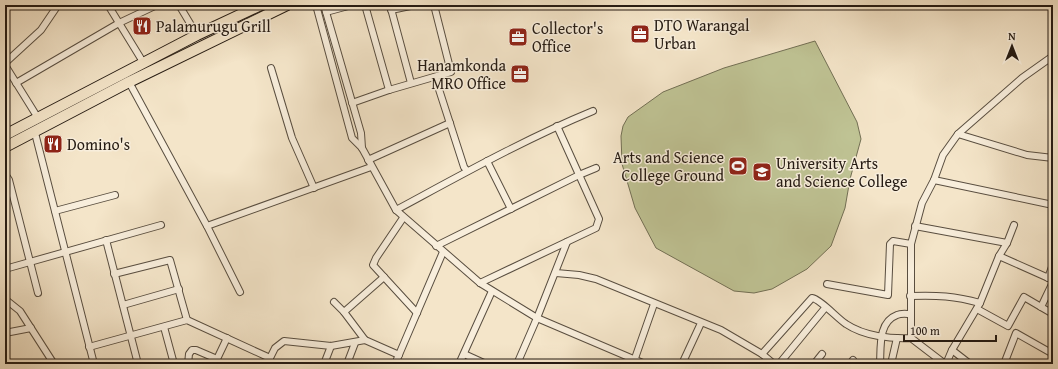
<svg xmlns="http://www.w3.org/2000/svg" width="1058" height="369" viewBox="0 0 1058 369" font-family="'Gentium Book Plus',serif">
<rect width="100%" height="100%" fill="#f4e5c9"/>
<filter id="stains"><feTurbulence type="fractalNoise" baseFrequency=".005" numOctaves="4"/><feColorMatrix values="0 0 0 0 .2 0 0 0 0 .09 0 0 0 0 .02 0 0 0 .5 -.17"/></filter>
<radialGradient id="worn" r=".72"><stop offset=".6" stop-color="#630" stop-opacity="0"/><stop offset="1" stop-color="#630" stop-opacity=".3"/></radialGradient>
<path fill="#bfc394" stroke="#726f54" d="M815,41L857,122L861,139L850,179L845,208L831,246L807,269L772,289L754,293L734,291L656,248L635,208L622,164L621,136L623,126L628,117L663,92L724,68Z"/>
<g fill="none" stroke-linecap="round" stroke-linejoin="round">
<g stroke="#594e40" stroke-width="8">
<g id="street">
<path d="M108,5L143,62"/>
<path d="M179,5L197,35"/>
<path d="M316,5L352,138L362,148L396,210L480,283L537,318L645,364"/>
<path d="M324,5L361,133L362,148"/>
<path d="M365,5L389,90"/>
<path d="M390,5L411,83"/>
<path d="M391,10L415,5"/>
<path d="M326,12L352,5"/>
<path d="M5,63L41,30L58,5"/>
<path d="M5,65L38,118"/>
<path d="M271,68L292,138L314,188"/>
<path d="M435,77L464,167L467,171"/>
<path d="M129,82L207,226L240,292"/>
<path d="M16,83L119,23L157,5"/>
<path d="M352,103L389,90L451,72L434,5"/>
<path d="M35,133L94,364"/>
<path d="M958,134L1022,78L1053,56"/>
<path d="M368,160L450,123"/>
<path d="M487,161L511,209"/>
<path d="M5,174L9,180L38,293"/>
<path d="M934,180L943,155L958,134L1027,155L1053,158"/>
<path d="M396,210C461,175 525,139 593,111"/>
<path d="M55,211L115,195"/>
<path d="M403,218L376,258L373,265L417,313"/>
<path d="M207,226L371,167"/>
<path d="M915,226L1007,243"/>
<path d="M106,240L138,364"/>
<path d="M436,246L579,175L596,168"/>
<path d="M999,256L1053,280"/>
<path d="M5,269L161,225"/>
<path d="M556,273L579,275L596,279L721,330L762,354L774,364"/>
<path d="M114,274L170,260L187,320"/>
<path d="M384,277L344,312L365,340L399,355"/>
<path d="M1048,278L1053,264"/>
<path d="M480,283L596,228L599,219L557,126"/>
<path d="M827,284L888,295L890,244L893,241L911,244"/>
<path d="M910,296C937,295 955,296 980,303"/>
<path d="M5,299L20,311L54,364"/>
<path d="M334,302L344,312"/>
<path d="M123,305L179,289"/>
<path d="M1041,307L1053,282"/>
<path d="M977,309L1008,326L1024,297L1053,314"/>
<path d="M164,327L174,364"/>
<path d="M5,333L31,328"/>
<path d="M911,338V244L922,203L934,180L1053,205"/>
<path d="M89,347L187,320L270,358"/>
<path d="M952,350L980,303L999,256L1007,243L1014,225"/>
<path d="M464,354L486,364"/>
<path d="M762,354L812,298C820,299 838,319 846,324C864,336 890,339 911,338L945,364"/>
<path d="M188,364L189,354L192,350H196L217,359"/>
<path d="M217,364V359L227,338"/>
<path d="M267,364L275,348L284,341L331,346L365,340"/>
<path d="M324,364L331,346"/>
<path d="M347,364L355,343"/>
<path d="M395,364L443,252"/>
<path d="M459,364L492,291"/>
<path d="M517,364L537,318L567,242"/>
<path d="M633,364L654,304"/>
<path d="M682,364L701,323"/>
<path d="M779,364L825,308"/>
<path d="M814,364L822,354"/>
<path d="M850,364L853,360"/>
<path d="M880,364C881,347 878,322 897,315C901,313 907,314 910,314"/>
<path d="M891,364L897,338"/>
<path d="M946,364L952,350L970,364"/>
<path d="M1004,364L1016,333L1053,354"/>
</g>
</g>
<g stroke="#251b13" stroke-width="12">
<g id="primary">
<path d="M5,135L197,35L261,5"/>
<path d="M5,147L129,82L287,5"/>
</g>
</g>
<use href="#street" stroke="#f8eedc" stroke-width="6"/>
<use href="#primary" stroke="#f4e5c9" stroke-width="10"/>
</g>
<defs>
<g id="restaurant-square" transform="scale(1)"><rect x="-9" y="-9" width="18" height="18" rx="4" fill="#8f2418" stroke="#f8eedc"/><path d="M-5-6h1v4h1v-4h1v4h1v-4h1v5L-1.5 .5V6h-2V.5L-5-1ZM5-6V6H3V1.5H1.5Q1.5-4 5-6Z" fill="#fff"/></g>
<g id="office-square" transform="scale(1)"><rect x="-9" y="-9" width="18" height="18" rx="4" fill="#8f2418" stroke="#f8eedc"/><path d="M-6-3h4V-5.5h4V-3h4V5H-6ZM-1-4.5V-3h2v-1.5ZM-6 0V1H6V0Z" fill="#fff"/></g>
<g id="stadium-square" transform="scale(1)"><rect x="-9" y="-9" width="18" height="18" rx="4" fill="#8f2418" stroke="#f8eedc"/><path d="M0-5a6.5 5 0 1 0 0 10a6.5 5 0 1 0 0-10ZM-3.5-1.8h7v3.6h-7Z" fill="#fff"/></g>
<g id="university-square" transform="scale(1)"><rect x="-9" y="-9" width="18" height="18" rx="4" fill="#8f2418" stroke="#f8eedc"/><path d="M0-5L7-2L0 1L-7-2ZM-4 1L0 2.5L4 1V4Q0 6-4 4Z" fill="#fff"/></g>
</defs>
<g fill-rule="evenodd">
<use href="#restaurant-square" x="142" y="26"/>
<use href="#office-square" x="640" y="34"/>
<use href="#office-square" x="518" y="37"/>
<use href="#office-square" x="520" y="74"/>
<use href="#restaurant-square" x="53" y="144"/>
<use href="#stadium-square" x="738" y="166"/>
<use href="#university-square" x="762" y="172"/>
</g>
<g text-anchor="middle" stroke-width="3" stroke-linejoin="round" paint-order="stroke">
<g font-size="16" fill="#251b13" stroke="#f8eedc" text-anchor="start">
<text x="654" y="31">DTO Warangal<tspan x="654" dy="18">Urban</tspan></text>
<text x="156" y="32">Palamurugu Grill</text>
<text x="532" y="34">Collector's<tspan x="532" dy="18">Office</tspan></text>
<text x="506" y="71" text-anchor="end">Hanamkonda<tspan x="506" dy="18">MRO Office</tspan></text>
<text x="67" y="150">Domino's</text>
<text x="724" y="163" text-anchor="end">Arts and Science<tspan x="724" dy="18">College Ground</tspan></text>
<text x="776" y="169">University Arts<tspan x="776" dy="18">and Science College</tspan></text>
</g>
</g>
<rect width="1058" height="369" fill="none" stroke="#f4e5c9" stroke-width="20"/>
<rect x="6" y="6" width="1046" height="357" fill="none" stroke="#251b13" stroke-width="2"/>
<rect x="10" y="10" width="1038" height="349" fill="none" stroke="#251b13"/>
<g transform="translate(1012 46)" stroke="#f8eedc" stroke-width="3" paint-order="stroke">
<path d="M0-3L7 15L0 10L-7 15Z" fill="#251b13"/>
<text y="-6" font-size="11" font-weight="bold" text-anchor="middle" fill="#251b13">N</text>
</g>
<path d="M904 335v6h92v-6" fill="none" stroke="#251b13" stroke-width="2"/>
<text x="910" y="335" font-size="12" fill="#251b13" stroke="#f8eedc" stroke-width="3" paint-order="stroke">100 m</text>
<rect width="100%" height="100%" filter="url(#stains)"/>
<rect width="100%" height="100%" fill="url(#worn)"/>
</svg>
